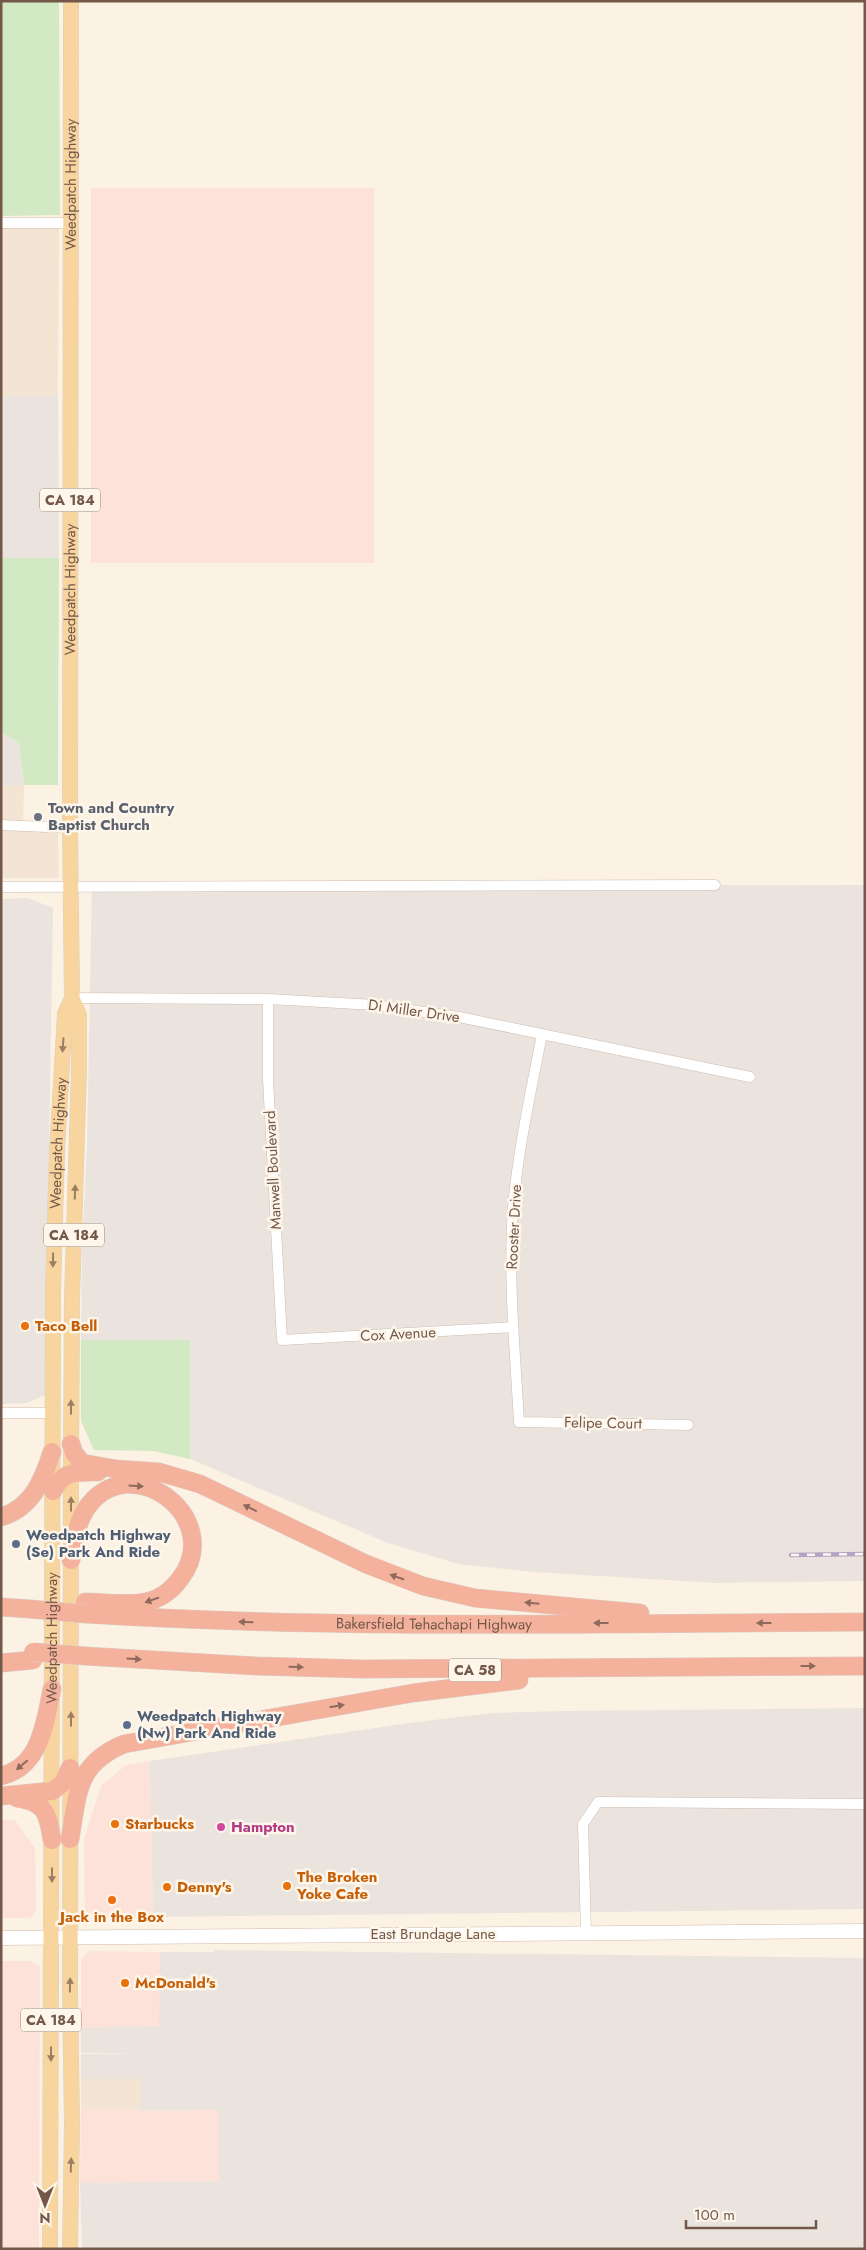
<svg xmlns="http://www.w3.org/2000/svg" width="866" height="2250" viewBox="0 0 866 2250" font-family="Jost,sans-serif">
<rect width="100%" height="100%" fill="#fcf2e4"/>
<g fill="#f3e4d3">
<path d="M1,228H59L58,396H1Z"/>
<path d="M24,785L23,830L58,831L59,878H1V786Z"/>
<path d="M81,2079H141V2111L81,2110Z"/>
</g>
<g fill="#fce2d8">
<rect x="91" y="188" width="283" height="375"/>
<path d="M150,1761L153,1917L88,1914L85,1911L84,1839L101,1786L126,1765Z"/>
<path d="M1,1820H15L35,1849L36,1910L34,1915L29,1918H1Z"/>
<path d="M89,1951L160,1952V2026L81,2028V1959Z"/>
<path d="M1,1961H31L40,1966L39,2249H1Z"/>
<path d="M81,2110H219V2181L80,2183Z"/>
</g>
<g fill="#ebe4de">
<path d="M1,396H58L59,558H1Z"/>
<path d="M1,732L19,743L24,785L1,786Z"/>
<path d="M865,885V1581L716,1583L533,1572L458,1564L388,1543L190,1459V1340H81L82,1247L87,1146L92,886Z"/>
<path d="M28,898L53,908L45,1395L27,1403L1,1404V899Z"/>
<path d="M865,1708V1909L153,1917L150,1761L416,1722L493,1713L561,1711Z"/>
<path d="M215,1950L865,1958V2249H82L80,2183L219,2181L218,2110L141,2111V2079H81V2054L146,2053H81V2028L159,2026L160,1952H214V1956Z"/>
</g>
<g fill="#d3e9c3">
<path d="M1,1H59L60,215L1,216Z"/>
<path d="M1,558H59L58,785H24L19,743L1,732Z"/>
<path d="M81,1340H190V1459L153,1451L94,1450L81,1421Z"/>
</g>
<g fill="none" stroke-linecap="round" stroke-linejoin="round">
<g stroke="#cfbcae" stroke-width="11">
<g id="minor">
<path d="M1,223H71"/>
<path d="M1,825L70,828"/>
<path d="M1,887L715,885"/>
<path d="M72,998L268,999L375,1005L459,1017L750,1077"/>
<path d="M268,999V1079L282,1340L513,1327"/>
<path d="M542,1034C531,1092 518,1149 513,1208C508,1279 515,1350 519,1422L688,1425"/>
<path d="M1,1413H52"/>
<path d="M586,1933L583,1824L598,1802L865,1804"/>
</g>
</g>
<g stroke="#d2bbab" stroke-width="15">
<path id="secondary" d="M1,1938L865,1931"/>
</g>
<g stroke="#d8d0cc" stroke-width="16">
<g id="primary">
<path id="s1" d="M50,2249L53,1291L57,1150L65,1014L72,998"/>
<path id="s2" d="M70,2249L72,2124L70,1992L71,1473L72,1299L79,1068V1015L72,998L70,828L71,1"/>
</g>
</g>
<g stroke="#d8d0cc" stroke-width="19">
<g id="motorway">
<path d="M71,1444L74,1453L82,1463L116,1469L159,1472L200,1484L366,1564L423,1586L475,1598L640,1613"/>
<path d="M53,1491C63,1470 77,1472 98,1472"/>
<path d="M1,1517C32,1508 43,1480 52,1452"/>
<path d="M71,1560C74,1544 76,1524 86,1509C129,1445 227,1518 180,1579C172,1590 160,1599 146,1602C127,1606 104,1602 85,1602"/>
<path d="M1,1607L30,1609"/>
<path id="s3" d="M86,1614C346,1630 605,1623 865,1622"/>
<path d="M85,1656L257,1666L362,1669L865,1666"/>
<path d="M1,1663L33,1660"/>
<path d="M1,1776C41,1767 45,1722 52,1689"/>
<path d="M1,1796L52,1791L63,1783L70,1768"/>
<path d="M17,1798C46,1802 48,1814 52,1840"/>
<path d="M70,1839C78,1793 76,1764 124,1744L413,1693L519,1680"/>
</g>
</g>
<use href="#minor" stroke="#fff" stroke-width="10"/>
<use href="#secondary" stroke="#fff" stroke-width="14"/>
<use href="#primary" stroke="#f8d59e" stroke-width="15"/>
<use href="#motorway" stroke="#f4b29d" stroke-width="18"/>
<g stroke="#b4a3c5" stroke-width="4.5">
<path id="rail" d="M791,1555L865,1554"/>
</g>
<use href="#rail" stroke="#fef6ea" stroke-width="2.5" stroke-dasharray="8" stroke-linecap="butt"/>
<g stroke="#d8d0cc" stroke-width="19" stroke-linecap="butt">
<g id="motorway-bridge">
<path d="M30,1609L86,1614"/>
<path d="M33,1652L85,1656"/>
</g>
</g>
<use href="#motorway-bridge" stroke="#f4b29d" stroke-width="18"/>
</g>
<defs><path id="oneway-solid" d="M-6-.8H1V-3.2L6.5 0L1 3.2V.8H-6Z" transform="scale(1.25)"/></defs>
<g fill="#9b7e63">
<use href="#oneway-solid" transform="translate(63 1045) rotate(94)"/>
<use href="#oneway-solid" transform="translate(75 1192) rotate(-88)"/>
<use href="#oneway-solid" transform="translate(53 1260) rotate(91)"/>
<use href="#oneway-solid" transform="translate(71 1407) rotate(-90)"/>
<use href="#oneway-solid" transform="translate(71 1504) rotate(-90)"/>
<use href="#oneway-solid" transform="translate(71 1719) rotate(-90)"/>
<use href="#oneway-solid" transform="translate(52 1875) rotate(90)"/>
<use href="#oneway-solid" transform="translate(70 1985) rotate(-89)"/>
<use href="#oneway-solid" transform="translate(51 2054) rotate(90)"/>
<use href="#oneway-solid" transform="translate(71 2165) rotate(-88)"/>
</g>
<g fill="#8d6a5b">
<use href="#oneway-solid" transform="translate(136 1486) rotate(3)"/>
<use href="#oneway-solid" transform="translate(250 1508) rotate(-154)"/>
<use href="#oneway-solid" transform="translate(397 1577) rotate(-161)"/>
<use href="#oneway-solid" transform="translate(152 1600) rotate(161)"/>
<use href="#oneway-solid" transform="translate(532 1603) rotate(-175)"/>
<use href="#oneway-solid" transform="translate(246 1622) rotate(-178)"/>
<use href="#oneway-solid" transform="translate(601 1623) rotate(180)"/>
<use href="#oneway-solid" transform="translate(764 1623) rotate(180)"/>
<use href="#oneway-solid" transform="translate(134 1659) rotate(3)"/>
<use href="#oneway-solid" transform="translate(808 1666)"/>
<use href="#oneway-solid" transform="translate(296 1667) rotate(1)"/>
<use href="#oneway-solid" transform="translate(337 1706) rotate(-10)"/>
<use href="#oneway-solid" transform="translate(22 1765) rotate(140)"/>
</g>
<circle fill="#6b7280" stroke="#fef6ea" stroke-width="2" cx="38" cy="817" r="5"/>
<g fill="#e8710a" stroke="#fef6ea" stroke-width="2">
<circle cx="25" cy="1326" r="5"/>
<circle cx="115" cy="1824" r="5"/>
<circle cx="287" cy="1886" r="5"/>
<circle cx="167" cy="1887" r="5"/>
<circle cx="112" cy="1900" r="5"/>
<circle cx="125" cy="1983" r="5"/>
</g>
<g fill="#5c6f8a" stroke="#fef6ea" stroke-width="2">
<circle cx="16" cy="1544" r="5"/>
<circle cx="127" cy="1725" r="5"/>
</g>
<circle fill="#d1479c" stroke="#fef6ea" stroke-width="2" cx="221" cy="1827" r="5"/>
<g text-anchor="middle" stroke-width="5" stroke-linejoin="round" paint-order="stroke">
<g fill="#fef6ea" stroke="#9d877a" stroke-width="1">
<rect x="40" y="488.5" width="60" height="23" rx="4"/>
<rect x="44" y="1223.5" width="60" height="23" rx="4"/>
<rect x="449" y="1658.5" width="52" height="23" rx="4"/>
<rect x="21" y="2008.5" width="60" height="23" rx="4"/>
</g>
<g font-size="14" font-weight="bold" fill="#73584a">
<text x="70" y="505">CA 184</text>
<text x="74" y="1240">CA 184</text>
<text x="475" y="1675">CA 58</text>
<text x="51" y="2025">CA 184</text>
</g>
<g font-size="15" fill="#73584a" stroke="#fef6ea">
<text dy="5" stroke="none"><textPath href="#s2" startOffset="2066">Weedpatch Highway</textPath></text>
<text dy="5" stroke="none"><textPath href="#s2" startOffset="1661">Weedpatch Highway</textPath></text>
<text transform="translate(414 1011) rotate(8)" y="5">Di Miller Drive</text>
<text dy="5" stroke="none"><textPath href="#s1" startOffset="1106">Weedpatch Highway</textPath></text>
<text transform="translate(273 1170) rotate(-93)" y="5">Manwell Boulevard</text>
<text transform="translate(514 1227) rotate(-87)" y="5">Rooster Drive</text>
<text transform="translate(398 1334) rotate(-3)" y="5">Cox Avenue</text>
<text transform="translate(603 1423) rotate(1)" y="5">Felipe Court</text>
<text dy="5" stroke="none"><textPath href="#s3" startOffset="348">Bakersfield Tehachapi Highway</textPath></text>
<text dy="5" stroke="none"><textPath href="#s1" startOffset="611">Weedpatch Highway</textPath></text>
<text x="433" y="1939">East Brundage Lane</text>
</g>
<g font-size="15" font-weight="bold" fill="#5b616d" stroke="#fef6ea" text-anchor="start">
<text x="48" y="813">Town and Country<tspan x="48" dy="17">Baptist Church</tspan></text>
</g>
<g font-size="15" font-weight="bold" fill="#c56008" stroke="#fef6ea" text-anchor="start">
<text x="35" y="1331">Taco Bell</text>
<text x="125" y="1829">Starbucks</text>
<text x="297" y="1882">The Broken<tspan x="297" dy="17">Yoke Cafe</tspan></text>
<text x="177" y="1892">Denny's</text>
<text x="112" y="1922" text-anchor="middle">Jack in the Box</text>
<text x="135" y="1988">McDonald's</text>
</g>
<g font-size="15" font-weight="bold" fill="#4e5e75" stroke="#fef6ea" text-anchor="start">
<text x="26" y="1540">Weedpatch Highway<tspan x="26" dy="17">(Se) Park And Ride</tspan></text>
<text x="137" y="1721">Weedpatch Highway<tspan x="137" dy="17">(Nw) Park And Ride</tspan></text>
</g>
<g font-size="15" font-weight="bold" fill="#b23c85" stroke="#fef6ea" text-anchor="start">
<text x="231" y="1832">Hampton</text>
</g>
</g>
<rect width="866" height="2250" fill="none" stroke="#73584a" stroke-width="5"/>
<g transform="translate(45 2205) rotate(180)" stroke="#fef6ea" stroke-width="4" paint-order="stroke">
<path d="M0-4L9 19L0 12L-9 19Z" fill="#73584a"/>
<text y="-8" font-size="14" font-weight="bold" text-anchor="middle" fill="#73584a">N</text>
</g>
<path d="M686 2220v8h130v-8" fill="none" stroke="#73584a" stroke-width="2.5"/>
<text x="694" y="2220" font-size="15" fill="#73584a" stroke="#fef6ea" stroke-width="4" paint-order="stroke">100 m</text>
</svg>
